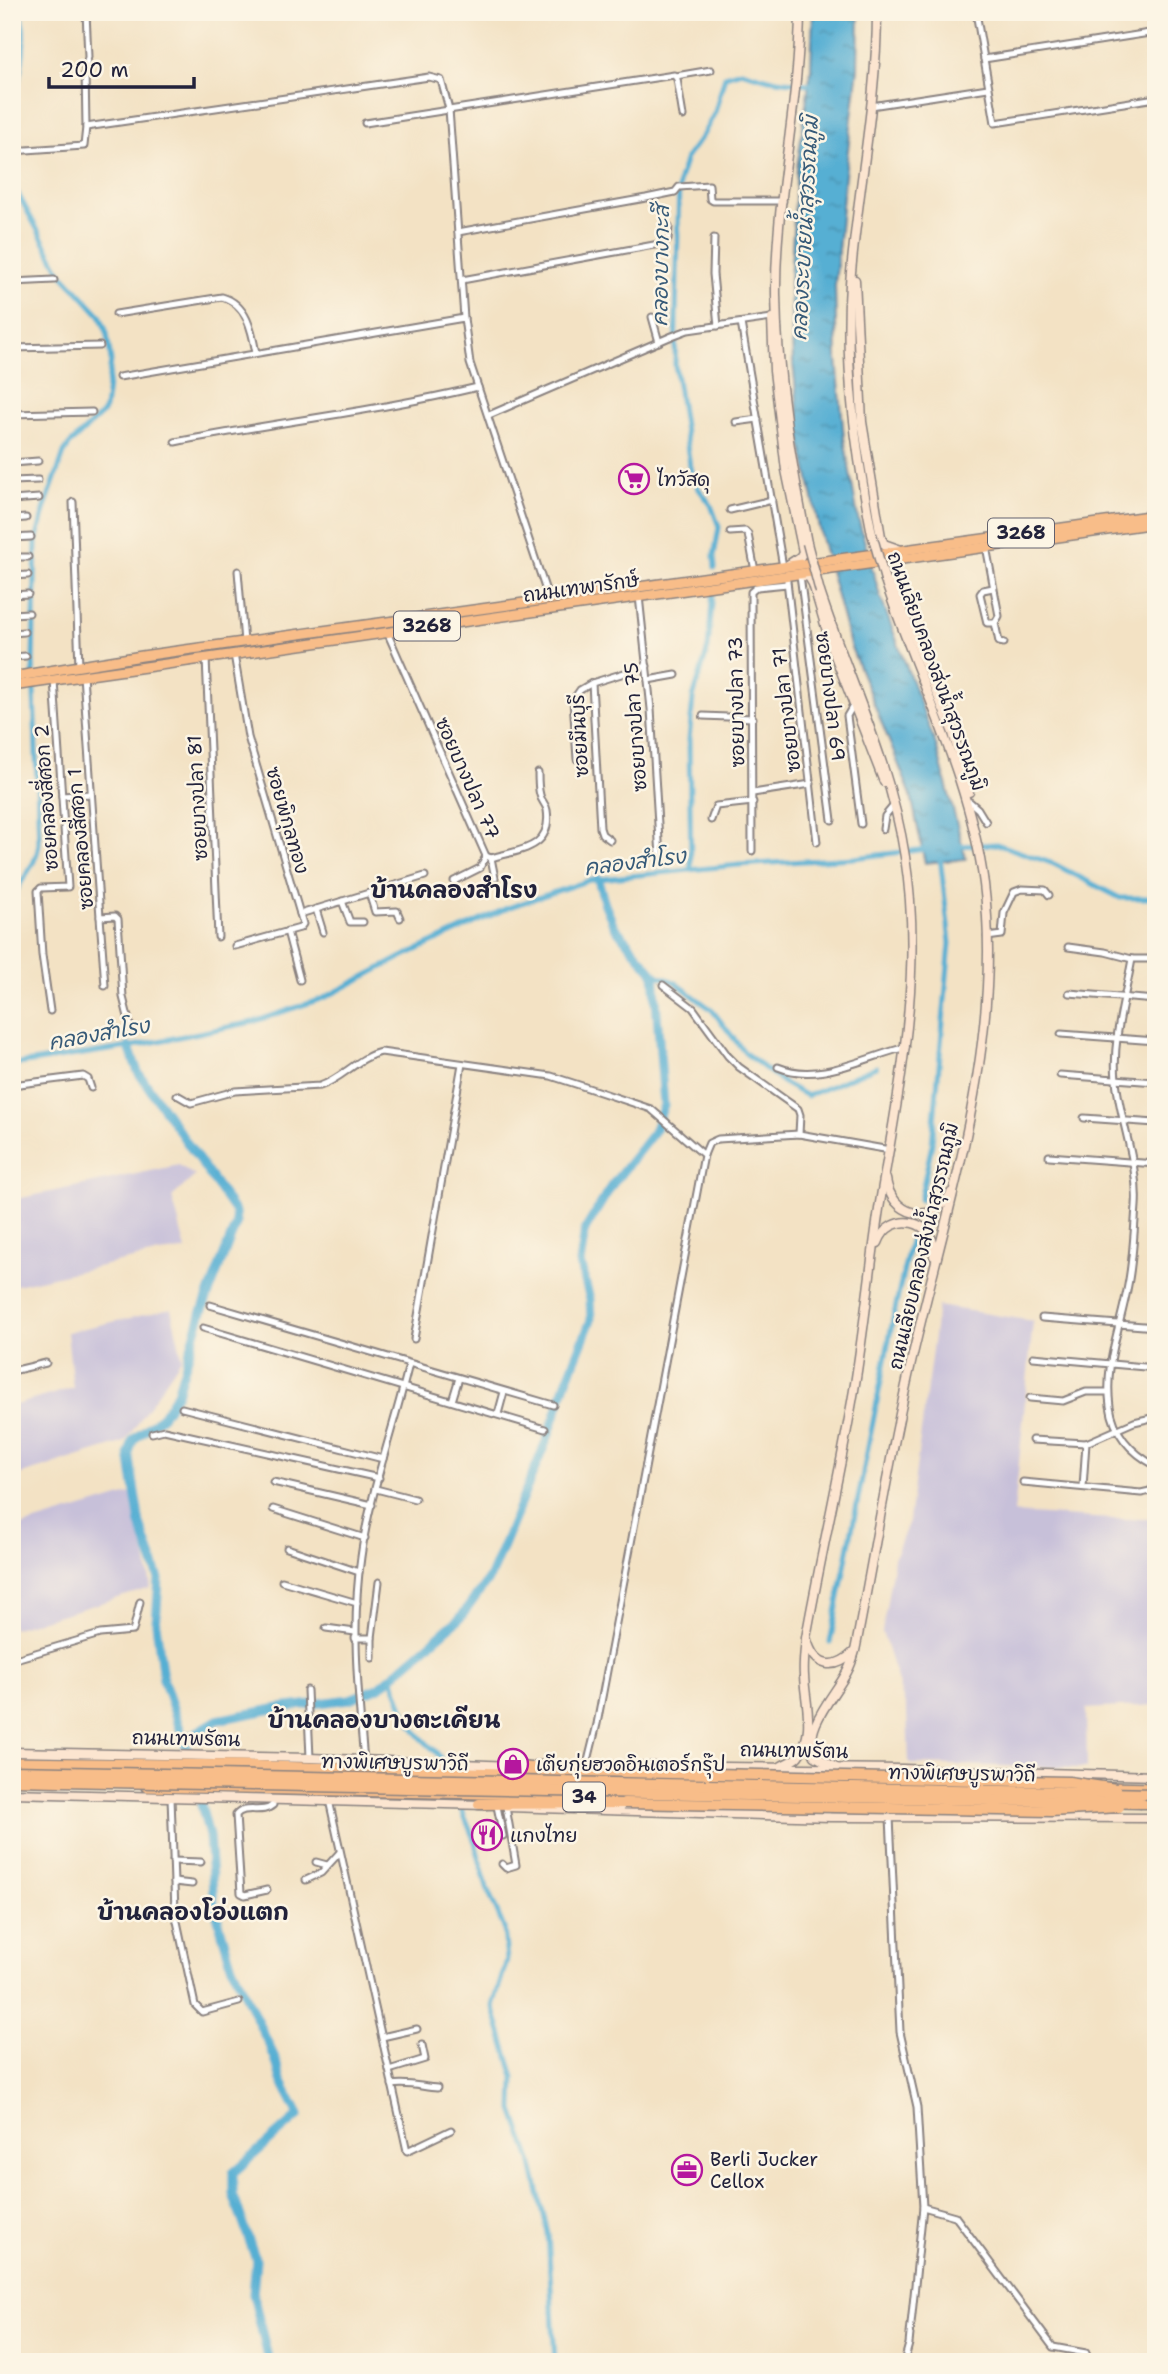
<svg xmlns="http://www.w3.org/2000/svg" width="1168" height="2374" viewBox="0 0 1168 2374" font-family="'Shantell Sans','Playpen Sans Thai',sans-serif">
<defs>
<pattern id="water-ripples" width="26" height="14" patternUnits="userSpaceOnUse" patternTransform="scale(1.75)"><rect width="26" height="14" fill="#56afd3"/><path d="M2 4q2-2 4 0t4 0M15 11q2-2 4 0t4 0" fill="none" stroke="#478eac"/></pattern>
</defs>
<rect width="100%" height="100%" fill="#fcf5e5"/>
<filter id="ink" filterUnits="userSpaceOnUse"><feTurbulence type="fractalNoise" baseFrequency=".0143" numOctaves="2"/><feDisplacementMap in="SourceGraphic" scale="14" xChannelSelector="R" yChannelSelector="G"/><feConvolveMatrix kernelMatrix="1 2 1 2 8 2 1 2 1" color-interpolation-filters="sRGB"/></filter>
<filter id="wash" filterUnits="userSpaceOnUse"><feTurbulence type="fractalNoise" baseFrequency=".00686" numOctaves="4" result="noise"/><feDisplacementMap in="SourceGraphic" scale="28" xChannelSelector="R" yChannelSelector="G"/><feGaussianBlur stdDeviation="1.57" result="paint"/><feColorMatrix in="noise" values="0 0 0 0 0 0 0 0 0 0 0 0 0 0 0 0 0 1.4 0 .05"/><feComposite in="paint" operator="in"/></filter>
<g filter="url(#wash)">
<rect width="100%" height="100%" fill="#f3e2c4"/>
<g fill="#c7c0d9">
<path d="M179,1165L195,1176L172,1197L186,1250L160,1253L12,1286V1200Z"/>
<path d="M938,1306L1033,1321L1014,1513L1112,1519H1156V1705L1086,1709L1087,1768L909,1764L907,1711L882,1632L894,1558L909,1521Z"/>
<path d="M171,1309L182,1357L125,1442L12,1477V1406L73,1388L67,1332Z"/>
<path d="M132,1493L133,1510L146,1557L151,1588L12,1629V1529Z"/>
</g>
<path fill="url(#water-ripples)" stroke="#3c6887" stroke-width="2" d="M813,12H859L858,68L844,183L835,286L837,359L844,438L858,518L880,596L936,745L966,859L925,863L911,795L850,645L821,537L802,446L793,363L790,283L797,168L811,69Z"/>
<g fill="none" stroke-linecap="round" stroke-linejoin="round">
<g stroke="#56afd3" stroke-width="5">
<path d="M12,112C18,79 30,45 20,12"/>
<path d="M12,183L61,273L100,315L107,333L111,361L105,409L102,414L70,444L64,453L45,507L36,541L33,661L39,843C36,871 16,880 12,905"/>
<path d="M715,568L714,556L719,527L711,505L698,488L690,466L675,365L679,180L686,158L703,135L715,112L725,76L741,71L769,79L815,85"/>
<path d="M957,846L997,844L1054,864L1120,898H1156"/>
<path d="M691,870L689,740L693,698L708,648L713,591"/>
<path d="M654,974L675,982L712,1010L745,1053L785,1084L807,1096L876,1067"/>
<path d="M12,1065L129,1047L253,1022L324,998L402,957L507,908L590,880L739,865L854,858L926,849"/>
<path d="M920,1200L932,1144L950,943L940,857"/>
<path d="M830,1643L893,1319L911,1237"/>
<path d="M392,1678C399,1695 404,1715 415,1730C425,1745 437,1748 444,1765"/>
<path d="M455,1793L475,1842L487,1888L504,1928L507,1960L493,2006L514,2077L513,2110L531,2160L548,2233L555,2362"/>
</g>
<g stroke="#56afd3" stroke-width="9">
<path d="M129,1047L138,1072L235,1212L236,1224L201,1314L177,1393L163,1415L133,1440L129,1453L140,1524L159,1579L156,1623L163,1679L188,1752"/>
<path d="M184,1737L195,1733L217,1720L273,1709L350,1699L380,1687L461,1617L490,1577L548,1437L566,1383L591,1320L590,1299L580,1263L585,1230L612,1185L654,1132L664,1105L654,974L614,926L604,902L598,879"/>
<path d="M200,1801L209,1836L214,1905L231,1964L275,2058L281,2080L299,2115L233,2173V2194L256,2260L253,2294L269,2362"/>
</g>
</g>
</g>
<g filter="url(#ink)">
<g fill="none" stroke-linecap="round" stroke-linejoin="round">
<g stroke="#8a8280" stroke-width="9">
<g id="minor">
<path d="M976,12L995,123L1156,98"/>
<path d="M12,22H13"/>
<path d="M984,59L1156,32"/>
<path d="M676,76L711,70"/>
<path d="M871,106L988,88"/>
<path d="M365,123L674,75L677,79L683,116"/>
<path d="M86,127L429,77L441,80L449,109L464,318L470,363L549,600"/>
<path d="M12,151L84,146L86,127L85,69L88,57L86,12"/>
<path d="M12,218H13"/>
<path d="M458,232L646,198L675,192L679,187L709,185L710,199L713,201H783"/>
<path d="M714,238L713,274L718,326"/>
<path d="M462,280L665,243L668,240L669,227"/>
<path d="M12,282L54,280"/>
<path d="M116,314L222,297C247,304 252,331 256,353"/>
<path d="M652,317L659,342"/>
<path d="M741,323L783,567"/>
<path d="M12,348L100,346"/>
<path d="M119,377L464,318"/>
<path d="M12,414L92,412"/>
<path d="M489,415L672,336L688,330L772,318"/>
<path d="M736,422L758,419"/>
<path d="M175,442C276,422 378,411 478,387"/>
<path d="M12,463L38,461"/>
<path d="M12,481L38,480"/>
<path d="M12,500L39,498"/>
<path d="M73,502L79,667"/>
<path d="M730,510L772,500"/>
<path d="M12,519L26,518"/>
<path d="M730,532L745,531L748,534L755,571"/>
<path d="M12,538L31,537"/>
<path d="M986,546L999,616L995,623L999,642L1004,643"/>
<path d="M12,557H28"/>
<path d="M238,571L244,642"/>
<path d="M800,575L832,820"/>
<path d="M12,576L28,575"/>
<path d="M787,581L817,842"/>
<path d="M993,588L983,590L980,594L987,623H995"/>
<path d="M12,595L28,594"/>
<path d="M639,596L651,709L660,857"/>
<path d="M12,614L29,613"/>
<path d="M387,632L486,856L491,858C517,850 553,850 547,810C546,804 541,801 540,795C538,788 538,780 538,773"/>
<path d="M12,633L24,632"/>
<path d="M234,654L248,737L303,924L300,928L235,946"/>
<path d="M12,657L26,656"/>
<path d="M206,658L218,937"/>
<path d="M83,675L100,917L115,916L118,919L123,997L130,1025"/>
<path d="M648,680L676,675"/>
<path d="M854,704L847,716L861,824"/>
<path d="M703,716L753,718"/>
<path d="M577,759L573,700L580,690L592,683"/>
<path d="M753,793L811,784"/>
<path d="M62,796L91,794"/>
<path d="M970,802L978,809L986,822"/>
<path d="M711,820L716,806L753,802"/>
<path d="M883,829L885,816L894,805"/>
<path d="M610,840L602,834L600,828L592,683L647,666"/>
<path d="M752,851L751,592L757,587L787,584"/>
<path d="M491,858L495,878"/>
<path d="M455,890L454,881L480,868L486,856"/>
<path d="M369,893L375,912L397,911L400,918"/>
<path d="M342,901L350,922H363"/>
<path d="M316,909L323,932"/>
<path d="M300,914L425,876"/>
<path d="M100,917L105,986"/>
<path d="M287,931L300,980"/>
<path d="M987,937L1002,935L1004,913L1014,892L1022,889L1045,890L1049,895"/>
<path d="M1068,947L1105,952L1132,959H1156"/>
<path d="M1132,959C1125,999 1112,1039 1116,1080C1120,1122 1139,1164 1136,1206C1134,1232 1133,1260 1128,1285C1121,1326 1104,1363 1110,1406C1114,1434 1131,1453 1156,1466"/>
<path d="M663,985L693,1008L728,1056L739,1067L798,1109L800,1115L799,1134"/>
<path d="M1069,993L1156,1000"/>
<path d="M50,1011L42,955L38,891L41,888L68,887L54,680"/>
<path d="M1061,1034L1156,1041"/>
<path d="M778,1067C819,1084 865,1057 906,1047"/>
<path d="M1060,1075L1156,1082"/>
<path d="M12,1085L83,1076L88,1079L91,1088"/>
<path d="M177,1095L191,1103L235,1091L320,1086C342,1079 358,1057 381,1052L551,1076L579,1085L651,1109L704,1155L597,1724L587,1765"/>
<path d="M1084,1118L1156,1123"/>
<path d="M704,1155L709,1143L718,1139L799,1134L890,1150"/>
<path d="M1049,1156L1156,1164"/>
<path d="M210,1305L553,1405"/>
<path d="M1042,1318L1156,1327"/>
<path d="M203,1328L545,1429"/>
<path d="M414,1339L462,1064"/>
<path d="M1033,1357L1156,1368"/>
<path d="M12,1371L46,1363"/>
<path d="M1030,1398L1063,1401L1086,1392H1108"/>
<path d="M452,1401L459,1378"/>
<path d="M182,1408L383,1459"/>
<path d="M498,1414L504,1392"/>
<path d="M152,1433L164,1430L379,1478"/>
<path d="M1032,1440L1086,1443L1134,1422L1156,1417"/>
<path d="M273,1482L372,1505"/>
<path d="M1023,1482L1141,1493L1150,1491L1156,1484"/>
<path d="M1083,1487L1086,1443"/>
<path d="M376,1489L415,1499"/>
<path d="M273,1509L365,1538"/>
<path d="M287,1548L359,1572"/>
<path d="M282,1581L357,1603"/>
<path d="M326,1628L355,1632"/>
<path d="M355,1638H372L379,1582"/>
<path d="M372,1658V1638"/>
<path d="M12,1660L100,1634L133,1631L140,1602"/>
<path d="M307,1690L310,1758"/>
<path d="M364,1761C358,1692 351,1625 361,1557C370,1491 394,1428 409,1364"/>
<path d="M171,1797L175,1912L195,2005L202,2012L239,2002"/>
<path d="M329,1800L407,2151L451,2130"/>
<path d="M497,1806L503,1836"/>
<path d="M890,1817L900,2032L917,2107L923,2207L909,2344L904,2362"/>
<path d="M173,1861L201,1862"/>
<path d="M316,1862L327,1865"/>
<path d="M502,1864L506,1868L516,1865L506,1807"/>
<path d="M306,1880L321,1873L340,1852"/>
<path d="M174,1882L192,1884"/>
<path d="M267,1890L245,1895L241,1893L236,1815C245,1804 262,1815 273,1805V1799"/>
<path d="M382,2037L417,2029"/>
<path d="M389,2070L425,2059L422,2045"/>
<path d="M392,2085C406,2082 423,2087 437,2088"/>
<path d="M923,2207L955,2216L1053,2347L1086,2353L1089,2362"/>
</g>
</g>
<g stroke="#8a8280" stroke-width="11">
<g id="secondary">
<path d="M800,12C799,107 775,200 776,294C777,377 791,461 807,543"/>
<path d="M855,280L862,422L881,537L884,544L901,550"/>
<path d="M772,318L774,371L786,470L803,552L800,557L786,566"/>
<path d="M872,534C856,453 844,367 850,284C857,193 877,103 877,12"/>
<path d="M900,559L890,566L888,574L953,733L969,792"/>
<path d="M800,575L809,577L813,584L832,648L884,782"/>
<path d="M886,1179C891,1216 933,1227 951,1193"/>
<path d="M878,1243C890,1209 938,1219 934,1256"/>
<path d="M807,1640C815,1668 834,1671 854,1652"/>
<path d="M12,1752L310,1758L513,1766"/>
<path d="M536,1765L903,1769L1156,1776"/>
<path d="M780,1767C786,1763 794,1761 798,1756C816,1734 805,1701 804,1676C803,1663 805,1650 806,1638C821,1555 840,1473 854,1390C864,1330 870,1269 879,1209C898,1092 924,976 905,857C891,764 849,681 820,592"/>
<path d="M836,1768L815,1756C801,1729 836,1694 847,1672C851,1665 853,1658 855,1651C874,1555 889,1458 911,1363C946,1209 1004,1044 984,884C970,777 919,682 885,580"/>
<path d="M12,1793L485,1805"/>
<path d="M508,1807L830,1817L1156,1818"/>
</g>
</g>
<g stroke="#8a8280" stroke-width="12">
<g id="primary">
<path d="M12,677L142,656L1156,515"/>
<path d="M12,686L1156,523"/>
</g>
</g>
<g stroke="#8a8280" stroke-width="12">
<g id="trunk">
<path d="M12,1762L241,1765L595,1776"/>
<path d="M146,1787L626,1797"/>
<path d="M1109,1787L1156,1788"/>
</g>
</g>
<g stroke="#8a8280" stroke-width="13">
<g id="motorway">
<path d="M509,1766L564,1771L624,1772"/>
<path d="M1141,1803H1156"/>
<path d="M479,1804L624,1803"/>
</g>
</g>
<use href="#minor" stroke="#fff" stroke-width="5"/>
<use href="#secondary" stroke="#fce5d0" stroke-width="8"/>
<use href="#primary" stroke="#f8bd89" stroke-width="9"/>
<use href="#trunk" stroke="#f8bd89" stroke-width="9"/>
<use href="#motorway" stroke="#f8bd89" stroke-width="10"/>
<g stroke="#8a8280" stroke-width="11" stroke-linecap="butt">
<g id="secondary-bridge">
<path d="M872,534L885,580"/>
<path d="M807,543L820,592"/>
</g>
</g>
<g stroke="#8a8280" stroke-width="13" stroke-linecap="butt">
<g id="motorway-bridge">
<path d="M12,1771L1156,1794"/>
<path d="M624,1772L1069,1782L1116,1789"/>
<path d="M12,1780L1141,1803"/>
<path d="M624,1803L1051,1811L1119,1807"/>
</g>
</g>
<use href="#secondary-bridge" stroke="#fce5d0" stroke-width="8"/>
<use href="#motorway-bridge" stroke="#f8bd89" stroke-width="10"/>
</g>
</g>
<defs>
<g id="supermarket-ring" transform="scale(1.575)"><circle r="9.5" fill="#fcf5e5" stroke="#b5179e" stroke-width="1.5"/><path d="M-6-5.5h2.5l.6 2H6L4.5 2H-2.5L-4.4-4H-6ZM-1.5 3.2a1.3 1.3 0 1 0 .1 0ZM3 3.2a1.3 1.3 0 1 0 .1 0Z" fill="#b5179e"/></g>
<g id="shop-ring" transform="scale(1.575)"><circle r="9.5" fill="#fcf5e5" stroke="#b5179e" stroke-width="1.5"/><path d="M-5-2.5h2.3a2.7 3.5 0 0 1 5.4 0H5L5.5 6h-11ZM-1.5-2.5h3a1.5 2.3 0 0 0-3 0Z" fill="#b5179e"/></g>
<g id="restaurant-ring" transform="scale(1.575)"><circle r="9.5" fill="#fcf5e5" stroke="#b5179e" stroke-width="1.5"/><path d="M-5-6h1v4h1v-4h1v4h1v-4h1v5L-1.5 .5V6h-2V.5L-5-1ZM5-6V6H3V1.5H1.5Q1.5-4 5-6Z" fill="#b5179e"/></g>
<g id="office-ring" transform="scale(1.575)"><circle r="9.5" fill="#fcf5e5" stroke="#b5179e" stroke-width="1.5"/><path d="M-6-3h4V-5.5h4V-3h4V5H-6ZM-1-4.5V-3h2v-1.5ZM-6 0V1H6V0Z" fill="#b5179e"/></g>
</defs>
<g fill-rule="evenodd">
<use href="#supermarket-ring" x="634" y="479"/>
<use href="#shop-ring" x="513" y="1764"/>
<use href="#restaurant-ring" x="487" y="1835"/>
<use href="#office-ring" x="687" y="2170"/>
</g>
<g text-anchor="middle" stroke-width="5" stroke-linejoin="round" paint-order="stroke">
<g fill="#fcf5e5" stroke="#63616e" stroke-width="2">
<rect x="988" y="518.5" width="66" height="29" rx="5"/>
<rect x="394" y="611.5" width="66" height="29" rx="5"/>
<rect x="563" y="1782.5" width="42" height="29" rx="5"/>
</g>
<g font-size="18" font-weight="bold" fill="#22223b">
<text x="1021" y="539">3268</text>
<text x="427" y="632">3268</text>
<text x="584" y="1803">34</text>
</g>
<g font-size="19" fill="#22223b" stroke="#fcf5e5" text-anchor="start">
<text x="657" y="486">ไทวัสดุ</text>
<text x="536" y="1771">เตียกุ่ยฮวดอินเตอร์กรุ๊ป</text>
<text x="510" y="1842">แกงไทย</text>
<text x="710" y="2166">Berli Jucker<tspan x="710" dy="22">Cellox</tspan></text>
</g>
<g font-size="19" fill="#22223b" stroke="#fcf5e5">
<text transform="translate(581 587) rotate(-8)" y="7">ถนนเทพารักษ์</text>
<text transform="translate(937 671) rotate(70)" y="7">ถนนเลียบคลองส่งน้ำสุวรรณภูมิ</text>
<text transform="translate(831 696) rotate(83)" y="7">ซอยบางปลา 69</text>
<text transform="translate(736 702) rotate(-91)" y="7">ซอยบางปลา 73</text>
<text transform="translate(786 710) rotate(-97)" y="7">ซอยบางปลา 71</text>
<text transform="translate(635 727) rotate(-94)" y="7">ซอยบางปลา 75</text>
<text transform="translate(579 736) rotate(-93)" y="7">ซอยมีนบุรี</text>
<text transform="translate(468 778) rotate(66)" y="7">ซอยบางปลา 77</text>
<text transform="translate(46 798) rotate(-94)" y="7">ซอยคลองสี่ศอก 2</text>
<text transform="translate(197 798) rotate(-93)" y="7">ซอยบางปลา 81</text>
<text transform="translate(288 820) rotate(74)" y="7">ซอยพิกุลทอง</text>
<text transform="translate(80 839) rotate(-95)" y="7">ซอยคลองสี่ศอก 1</text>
<text transform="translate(923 1246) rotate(-77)" y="7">ถนนเลียบคลองส่งน้ำสุวรรณภูมิ</text>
<text transform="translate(186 1738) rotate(1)" y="7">ถนนเทพรัตน</text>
<text transform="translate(794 1750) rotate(1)" y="7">ถนนเทพรัตน</text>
<text transform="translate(395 1762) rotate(1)" y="7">ทางพิเศษบูรพาวิถี</text>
<text transform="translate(962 1773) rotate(1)" y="7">ทางพิเศษบูรพาวิถี</text>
</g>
<g font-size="21" font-style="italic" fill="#375a78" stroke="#fcf5e5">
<text transform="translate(805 228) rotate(-87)" y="7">คลองระบายน้ำสุวรรณภูมิ</text>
<text transform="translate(661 266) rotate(-89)" y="7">คลองบางกะสี</text>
<text transform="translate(635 862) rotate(-7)" y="7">คลองสำโรง</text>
<text transform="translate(99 1034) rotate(-10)" y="7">คลองสำโรง</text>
</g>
<g font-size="23" font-weight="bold" fill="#22223b" stroke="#fcf5e5">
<text x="454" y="898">บ้านคลองสำโรง</text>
<text x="384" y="1728">บ้านคลองบางตะเคียน</text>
<text x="193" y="1920">บ้านคลองโอ่งแตก</text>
</g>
</g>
<rect width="1168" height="2374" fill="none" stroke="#fcf5e5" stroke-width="42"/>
<path d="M49 77v10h145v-10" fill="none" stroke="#22223b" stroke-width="3.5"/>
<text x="60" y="77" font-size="21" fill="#22223b" stroke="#fcf5e5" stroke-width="5" paint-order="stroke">200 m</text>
</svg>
